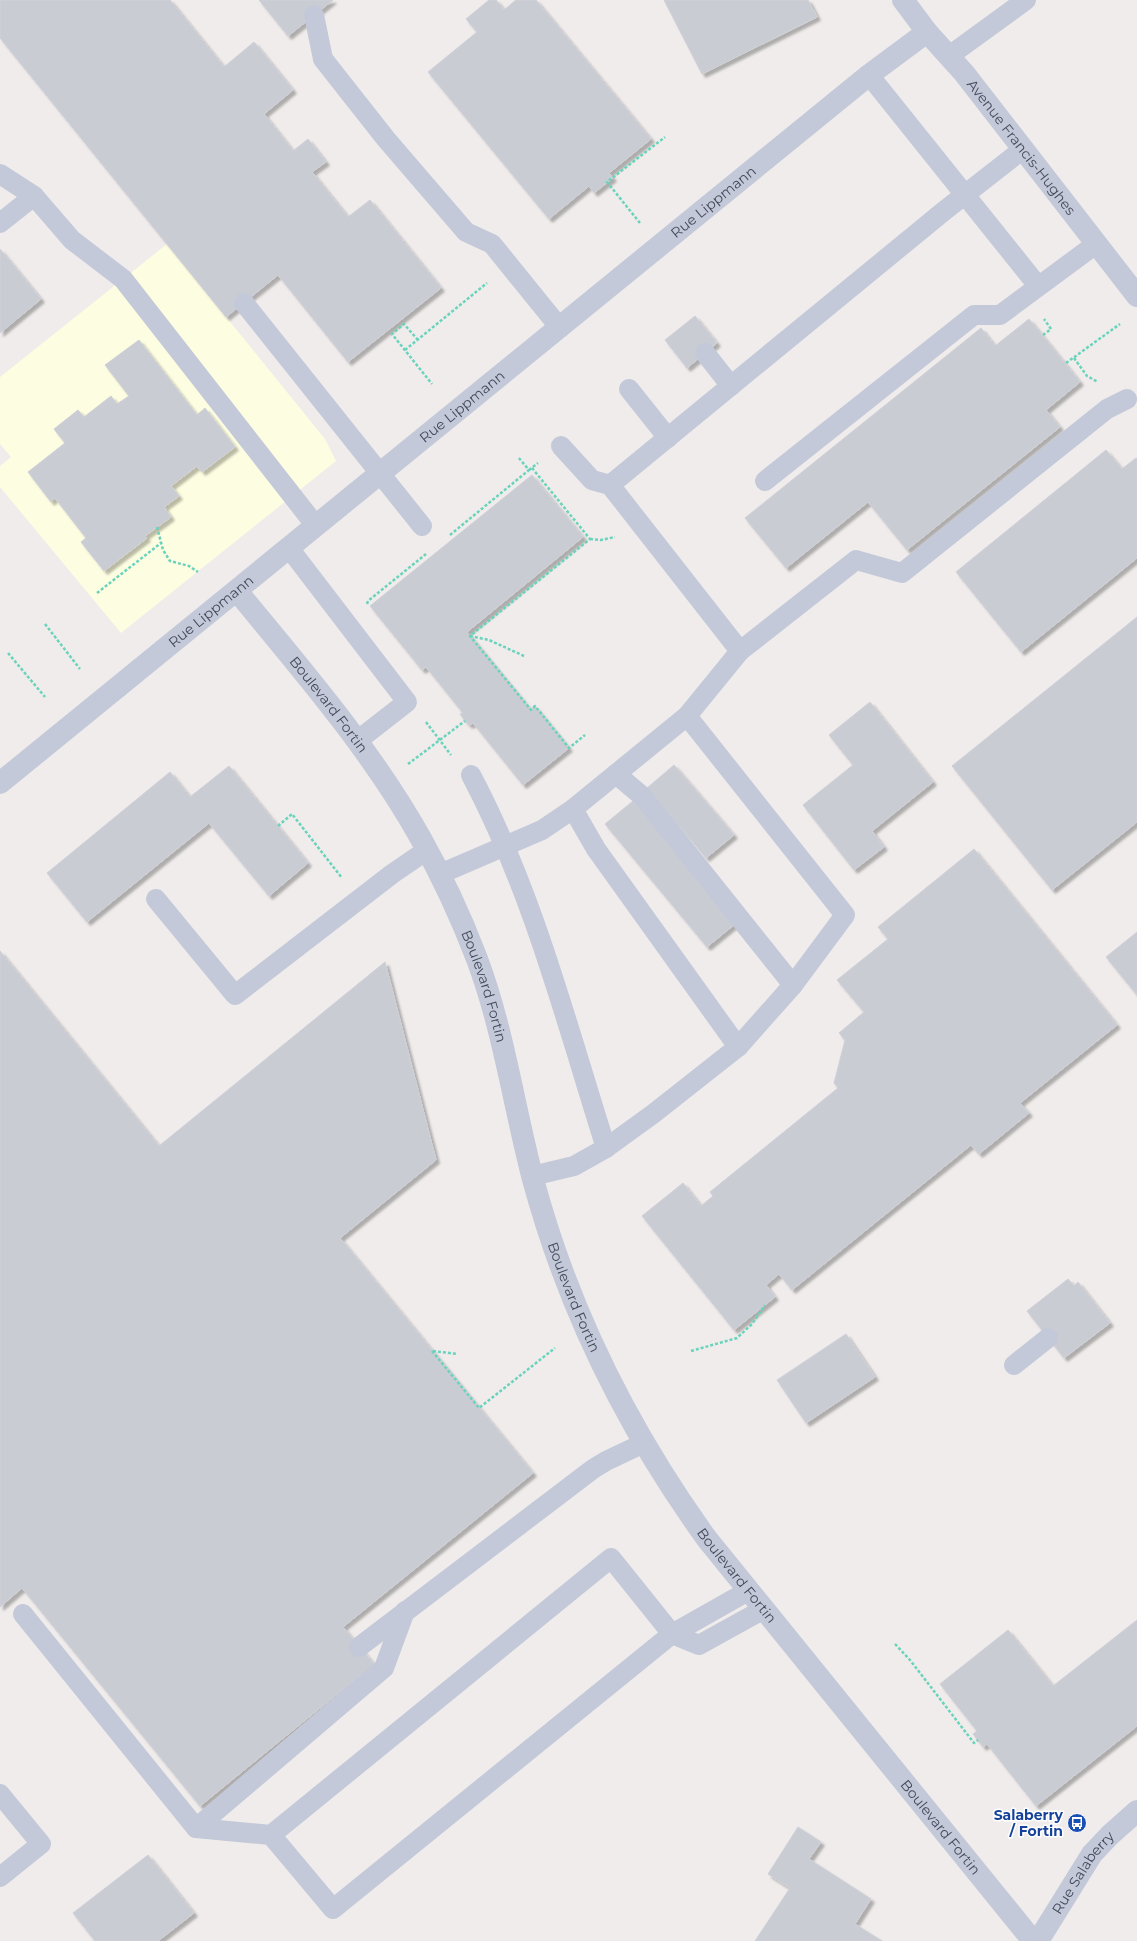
<svg xmlns="http://www.w3.org/2000/svg" width="1137" height="1941" viewBox="0 0 1137 1941" font-family="Montserrat,sans-serif">
<defs>
<filter id="shadow"><feDropShadow dx="3.5" dy="3.5" stdDeviation="1" flood-color="#0004"/></filter>
</defs>
<rect width="100%" height="100%" fill="#efeceb"/>
<path fill="#fdfde1" d="M167,244L325,439L336,461L121,633L0,487V466L11,457L0,444V377Z"/>
<g fill="#caccd4" stroke="#cfcfd8" filter="url(#shadow)">
<path d="M0,0H170L224,67L254,42L293,90L264,114L293,151L308,139L326,162L312,172L348,217L370,200L441,288L348,362L278,275L226,317L0,38Z"/>
<path d="M259,0H333L288,36Z"/>
<path d="M489,0H496L504,10L516,0H536L651,139L609,173L613,178L594,193L589,186L549,219L428,72L477,32L466,19Z"/>
<path d="M664,0H808L817,17L702,74Z"/>
<path d="M0,249L41,299L0,333Z"/>
<path d="M695,316L717,343L687,368L665,340Z"/>
<path d="M1029,319L1080,382L1046,410L1060,427L907,550L868,502L786,568L745,518L981,328L995,346Z"/>
<path d="M139,340L197,415L205,408L235,447L202,472L197,466L171,486L179,496L164,507L171,517L145,536L147,538L104,571L81,542L86,538L55,498L51,502L28,472L65,443L54,429L78,410L84,417L111,396L117,404L129,396L105,365Z"/>
<path d="M1106,450L1122,469L1136,458L1137,459V558L1021,652L956,572Z"/>
<path d="M532,475L583,537L467,632L531,710L535,706L569,748L523,785L473,723L469,725L465,721L460,714L463,713L426,667L422,670L370,606Z"/>
<path d="M1137,617V822L1052,890L952,766Z"/>
<path d="M870,702L933,782L872,831L884,847L854,870L803,805L853,765L829,735Z"/>
<path d="M674,765L734,835L706,858L647,788Z"/>
<path d="M229,766L308,863L269,896L209,823L87,922L47,873L170,772L190,797Z"/>
<path d="M633,801L735,924L707,947L605,824Z"/>
<path d="M974,849L1117,1025L1020,1103L1029,1113L979,1154L971,1145L792,1290L779,1274L766,1285L775,1297L734,1330L642,1216L683,1183L701,1206L713,1196L710,1192L838,1088L834,1083L845,1040L839,1033L864,1012L837,980L888,939L878,927Z"/>
<path d="M1137,932V995L1106,957Z"/>
<path d="M0,951L159,1146L385,962L436,1160L340,1238L533,1473L343,1627L374,1664L200,1806L22,1588L0,1607Z"/>
<path d="M1068,1279L1074,1286L1078,1282L1110,1323L1064,1358L1027,1311Z"/>
<path d="M846,1334L875,1377L806,1423L777,1380Z"/>
<path d="M1137,1620V1726L1036,1806L987,1744L983,1747L973,1734L977,1731L940,1684L1008,1630L1053,1686Z"/>
<path d="M798,1827L821,1842L809,1859L871,1899L855,1924L882,1941H755L790,1888L768,1874Z"/>
<path d="M148,1855L194,1913L158,1941H95L73,1913Z"/>
</g>
<g fill="none" stroke-linecap="round" stroke-linejoin="round">
<g stroke="#69d3bb" stroke-width="2.5" stroke-dasharray="3 2" stroke-linecap="butt">
<path d="M640,223L607,182L665,137"/>
<path d="M1043,335L1051,329L1044,319"/>
<path d="M418,340L404,324L392,334L432,384"/>
<path d="M405,350L487,283"/>
<path d="M1074,358L1087,376L1098,382"/>
<path d="M1066,363L1120,324"/>
<path d="M532,468L590,539L470,636L531,710L535,706L569,748L585,735"/>
<path d="M529,470L538,463"/>
<path d="M157,527L163,550L170,561L189,566L198,572"/>
<path d="M450,535L529,470L518,457"/>
<path d="M590,539L601,540L615,537"/>
<path d="M97,593L161,543"/>
<path d="M367,604L368,601L426,554"/>
<path d="M45,624L80,669"/>
<path d="M470,636L489,640L524,656"/>
<path d="M8,653L45,697"/>
<path d="M426,722L451,755"/>
<path d="M408,764L465,721"/>
<path d="M278,826L292,814L342,878"/>
<path d="M432,1351L479,1408L555,1348"/>
<path d="M433,1351L457,1354"/>
<path d="M691,1351L737,1338L752,1324L765,1305"/>
<path d="M895,1644L910,1660L974,1743L978,1740"/>
</g>
<g stroke="#c3c9d8" stroke-width="20">
<path d="M314,15L323,59L386,139L466,232L492,244L560,328"/>
<path d="M949,56L1026,0"/>
<path d="M869,75L1038,286"/>
<path d="M0,174L34,196"/>
<path d="M0,223L34,196L72,240L123,279L316,526"/>
<path d="M244,303L422,526"/>
<path d="M705,353L731,386"/>
<path d="M629,389L668,438"/>
<path d="M561,446L592,480L610,485"/>
<path d="M765,481L974,315H1000L1096,244"/>
<path d="M289,548L407,702L357,741"/>
<path d="M740,651L856,560L902,573L1107,409L1127,399"/>
<path d="M687,716L845,915L793,985L738,1047"/>
<path d="M616,774L642,796L793,985"/>
<path d="M471,775C533,892 566,1022 606,1148L574,1166L532,1176"/>
<path d="M573,809L687,716L740,651L610,485L944,211L1023,149"/>
<path d="M440,874L542,830L573,809L596,849L738,1047L653,1114L606,1148"/>
<path d="M156,899L235,995L392,874L427,850"/>
<path d="M1014,1365L1048,1338"/>
<path d="M23,1614L196,1828L384,1668L405,1611"/>
<path d="M672,1634L699,1645L764,1609"/>
<path d="M672,1634L748,1591"/>
<path d="M359,1647L593,1469L606,1461L644,1443"/>
<path d="M0,1794L41,1844L0,1877"/>
<path d="M196,1828L271,1835L611,1558L672,1634L333,1909L271,1835"/>
</g>
<g stroke="#c3c9d8" stroke-width="22">
<path id="s1" d="M903,0L927,32L964,73L1137,296"/>
<path id="s2" d="M237,591C301,669 370,748 420,837C442,876 461,917 477,959C504,1031 514,1108 534,1183C569,1311 629,1431 707,1539L1033,1941"/>
<path id="s3" d="M0,783L869,75L927,32"/>
<path id="s4" d="M1038,1941L1092,1854L1110,1835L1137,1811"/>
</g>
</g>
<defs>
<g id="bus-disc" transform="scale(1)"><circle r="9.5" fill="#1a4fb4" stroke="#fff"/><path d="M-5-6H5V4H4V6H2V4H-2V6H-4V4H-5ZM-3.5-4V0h7V-4ZM-3.5 1.2v1.5H-2V1.2ZM2 1.2v1.5H3.5V1.2Z" fill="#fff"/></g>
</defs>
<g fill-rule="evenodd">
<use href="#bus-disc" x="1077" y="1823"/>
</g>
<g text-anchor="middle" stroke-width="3" stroke-linejoin="round" paint-order="stroke">
<g font-size="14" fill="#43495b" stroke="#fff">
<text dy="5" stroke="none"><textPath href="#s1" startOffset="189">Avenue Francis-Hughes</textPath></text>
<text dy="5" stroke="none"><textPath href="#s3" startOffset="920">Rue Lippmann</textPath></text>
<text dy="5" stroke="none"><textPath href="#s3" startOffset="596">Rue Lippmann</textPath></text>
<text dy="5" stroke="none"><textPath href="#s3" startOffset="272">Rue Lippmann</textPath></text>
<text dy="5" stroke="none"><textPath href="#s2" startOffset="146">Boulevard Fortin</textPath></text>
<text dy="5" stroke="none"><textPath href="#s2" startOffset="470">Boulevard Fortin</textPath></text>
<text dy="5" stroke="none"><textPath href="#s2" startOffset="794">Boulevard Fortin</textPath></text>
<text dy="5" stroke="none"><textPath href="#s2" startOffset="1118">Boulevard Fortin</textPath></text>
<text dy="5" stroke="none"><textPath href="#s2" startOffset="1442">Boulevard Fortin</textPath></text>
<text dy="5" stroke="none"><textPath href="#s4" startOffset="82">Rue Salaberry</textPath></text>
</g>
<g font-size="14" font-weight="bold" fill="#164399" stroke="#fff" text-anchor="end">
<text x="1063" y="1820">Salaberry<tspan x="1063" dy="16">/ Fortin</tspan></text>
</g>
</g>
</svg>
